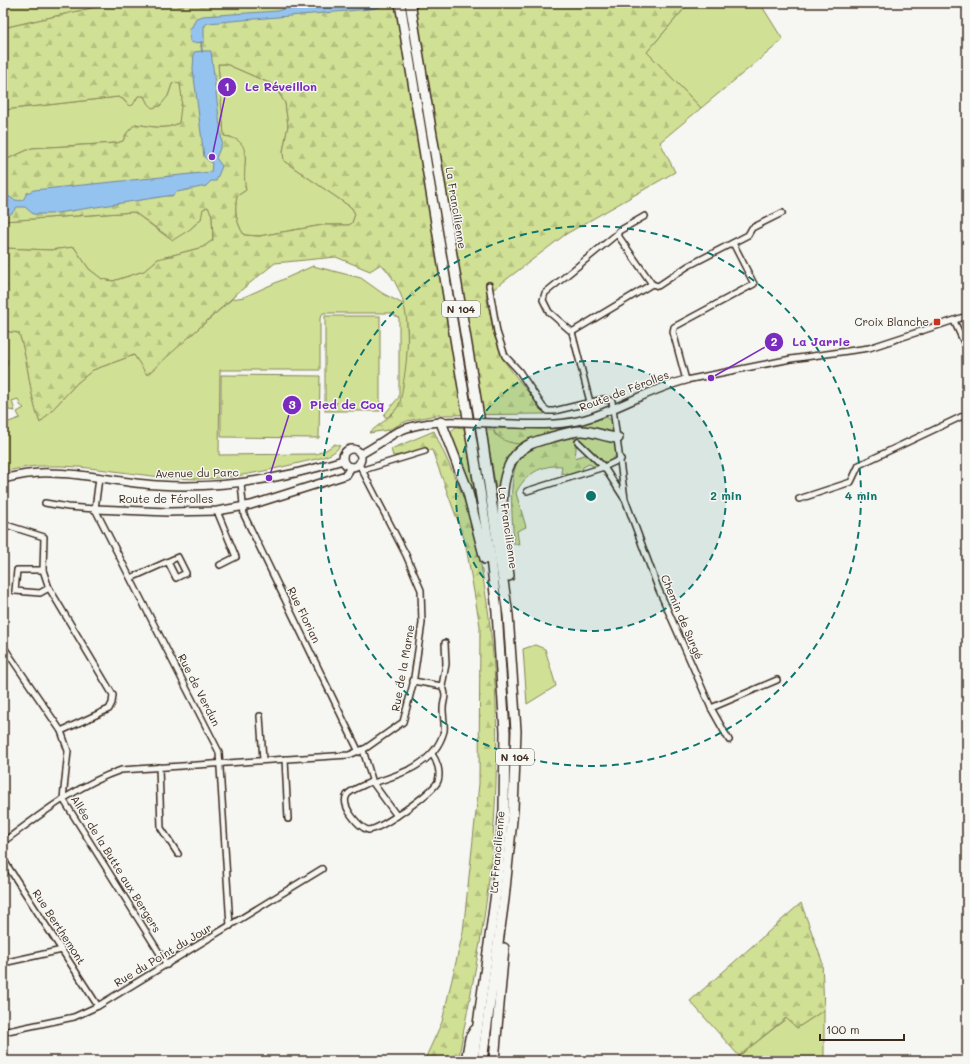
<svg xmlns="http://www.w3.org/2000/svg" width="970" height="1064" viewBox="0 0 970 1064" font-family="Mali,sans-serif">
<defs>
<pattern id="forest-firs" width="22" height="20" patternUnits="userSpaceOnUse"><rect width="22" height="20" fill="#d0e094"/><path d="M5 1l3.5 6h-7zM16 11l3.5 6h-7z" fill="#b4c07f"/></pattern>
</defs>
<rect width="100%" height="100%" fill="#f6f6f2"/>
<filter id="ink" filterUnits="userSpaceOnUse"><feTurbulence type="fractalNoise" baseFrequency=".025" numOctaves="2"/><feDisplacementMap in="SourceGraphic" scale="8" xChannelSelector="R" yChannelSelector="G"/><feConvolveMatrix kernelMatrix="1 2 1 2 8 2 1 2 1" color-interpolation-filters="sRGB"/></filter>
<g filter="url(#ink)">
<g fill="#d0e094" stroke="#868559">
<path d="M3,3H139L96,7L3,28Z"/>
<path d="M689,3H760L783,40L701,108L647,52Z"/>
<path d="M218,64H226L274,85L285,103L288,125L283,152L284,161L352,208L355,214L352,223L349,225H323L259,236L244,235C236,222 234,211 237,196L246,190L243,179L246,155L231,137L224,136Z"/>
<path d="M175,82L180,84C184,96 182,110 179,123C165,131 150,126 135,124L126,134L123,141L117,143L32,148L3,161V110L118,97L123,99L126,103L136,100L138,95L144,96L148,104L168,96L172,84Z"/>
<path d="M208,207L212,215L213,240L203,247L158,259L144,271L113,281L102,279L89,269L74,247L50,250L3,248V221L134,212L166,236L189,230L201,219L202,209Z"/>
<path d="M313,266L361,278L382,293L405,305C409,328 409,387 398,407C395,411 390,415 386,418L384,415L399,397V318L391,313H323L320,318V370H220L219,455L316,454L326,450L335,444L340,446C332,458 314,459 299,463C266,471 231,479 197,479C145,479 94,464 42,466C29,466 16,469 3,472V424L20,418L17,412L24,408L20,405L18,399L12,401L15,411L3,409V369L6,368L8,360L3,358V331L19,333C29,362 29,394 40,423L77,383L93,370L134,355L147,374L232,299L244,297Z"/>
<rect x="325" y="316" width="55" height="95"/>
<path d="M221,375L320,376L319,438L221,437Z"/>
<path d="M604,417C612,418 612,422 614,429L610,435L559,433V427Z"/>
<path d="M456,427L464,428L480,525L450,436L451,431Z"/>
<path d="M486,429H493L495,435L527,443L520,448L499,507Z"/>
<path d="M575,434L589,436L615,443L618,452C615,458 609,462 604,462L582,442L577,447V440L569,436Z"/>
<path d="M535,645L545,649L556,686L527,704L523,649Z"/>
<path d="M824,1010V1061H743L739,1056L787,1018L797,1028Z"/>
</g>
<g fill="url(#forest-firs)" stroke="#868559" fill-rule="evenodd">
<path d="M139,3H689L647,52L701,108L660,142L675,172L566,234L486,295L494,335L504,361L545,414L436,415L407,421L388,430L369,433C378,425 390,418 397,408C402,401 402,388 404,379C410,338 412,295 381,264L370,271L336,257L275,263L240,291L147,375L134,355L93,370L77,383L40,423C29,395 29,363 19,333L3,331V248L50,250L74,247L89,269L102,279L113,281L144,271L158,259L203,247L213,240L212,215L208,207L203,209L201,219L189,230L173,240L134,212L3,221V161L32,148L117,143L123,141L126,134L135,124C150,126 165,131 179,123L182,98L180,84L175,82L172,84L168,96L160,106L152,108L148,104L144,96H138L133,105L129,106L123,99L118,97L3,110V28L96,7ZM218,64H226L274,85L285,103L288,125L283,152L284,161L352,208L355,214L352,223L349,225H323L259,236L244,235C236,222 234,211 237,196L246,190C240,166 257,140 224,136Z"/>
<path d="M559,427L561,430C550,434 539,440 528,443C516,446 497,441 493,429Z"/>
<path d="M434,431C446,458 460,486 469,514C479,545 483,578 488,609C499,692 499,777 491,860C485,928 470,995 458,1061H424L442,1022L463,932L479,784L480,626L465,541L432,450L393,456L391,449Z"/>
<path d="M569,436L577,440L575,458L587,454L597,465L595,467L589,464L583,467L582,471L569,475L561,473L562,466C542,464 524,475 516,493L526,527L517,531L519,545L514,544C513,521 505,467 525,451C532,445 559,439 569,436Z"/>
<path d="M801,903L822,961L824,1010L797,1028L786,1018L739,1056L690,1001Z"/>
</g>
<g fill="#95c3f0" stroke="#71869c">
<path d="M359,3H380V7L370,9L208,23L204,26V42L193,43L190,41L189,28L192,27L196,18L203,16L277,11C303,1 333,10 359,3Z"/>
<path d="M202,51H211L222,143L216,158L222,166L216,181H211L206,186L177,192L173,195L51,214H33L25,207H17L11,214H3V193C11,197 14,202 23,200L27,193L34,190L211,172L212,163L204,157L193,69L194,52Z"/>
</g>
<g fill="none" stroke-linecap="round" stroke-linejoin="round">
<path stroke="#71869c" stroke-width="1.5" d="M201,42L202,52"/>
<g stroke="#3b2a1e" stroke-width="8">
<g id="street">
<path d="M617,234L619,231L645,216"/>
<path d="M733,243L754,284L674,327L673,332L686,380L791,359L869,348L967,316"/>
<path d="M489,285L497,332L505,356L519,371L543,407L548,411H554L604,399L612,401L625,499L658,588L711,708L729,740"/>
<path d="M954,321L967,349"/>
<path d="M572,332L652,284L658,286L688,266L748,235L752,228L782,213"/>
<path d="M590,402L572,332L549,312L543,300L545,293L617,234L652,284"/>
<path d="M578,442L604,467L624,498"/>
<path d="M363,470L425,451"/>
<path d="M99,478L95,509L219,752L230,926"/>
<path d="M241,483L244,515L359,752"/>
<path d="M527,491L604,467L621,459"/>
<path d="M799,499L851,482L859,465L967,414"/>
<path d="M45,503L68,507L95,509"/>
<path d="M217,511L236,557L220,565"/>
<path d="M3,524L44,537L43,570L49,588L113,695L112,703L109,709L61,731"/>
<path d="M43,570H17L15,591L40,593L49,588"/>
<path d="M131,578L178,557L186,573L176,578L168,562"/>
<path d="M3,646L61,731L68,751L63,799L167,965"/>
<path d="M442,686L446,664L445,643"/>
<path d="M711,708L777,680"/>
<path d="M260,716L263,760"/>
<path d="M363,750L373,783L397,816"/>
<path d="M285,759L288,819"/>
<path d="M159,767L161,828L178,854"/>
<path d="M372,781C366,785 351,789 347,795C340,806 359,827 368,830C380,830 434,792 438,781C441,772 437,761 432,754"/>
<path d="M373,783C402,774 435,764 444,731C445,725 443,716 443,709C443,700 448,695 442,686L413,681"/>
<path d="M3,842C40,815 77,785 121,770L349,755L366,748L403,722L413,684L422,623L421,590L406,555L359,464"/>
<path d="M3,859L98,1006"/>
<path d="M3,963L62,950"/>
<path d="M3,1032L74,1017L98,1006L322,869"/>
</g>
</g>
<g stroke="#3b2a1e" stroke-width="10">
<g id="secondary">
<path d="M492,423C524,424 561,428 592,417C624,406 653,388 686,380"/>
<circle cx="352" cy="458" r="9"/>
<path d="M361,454C373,448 384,440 395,433C415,423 440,421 462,422"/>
<path d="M3,479C19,475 35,472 51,473C86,473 122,483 157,485C219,489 283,479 343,460"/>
<path d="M95,509L168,512L217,511L251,505L346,475L351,467"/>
</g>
</g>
<g stroke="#3b2a1e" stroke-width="12">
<g id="highway">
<path d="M400,3L491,558L497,612L505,732L504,810L496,893L473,1061"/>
<path d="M410,3L480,423L508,615L516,731L513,810L504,899L482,1061"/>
<path d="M441,422L467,489L485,559"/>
<path d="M509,576C505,543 493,484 515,456C524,445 536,441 549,438C560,435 571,431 582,431C593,431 605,437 618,438"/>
<path d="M466,1061L470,1038L475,1030"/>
<path d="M494,1061L504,948"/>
</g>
</g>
<use href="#street" stroke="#f6f6f2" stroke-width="5"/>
<use href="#secondary" stroke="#f6f6f2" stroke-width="7"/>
<use href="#highway" stroke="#f6f6f2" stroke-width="9"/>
<g stroke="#3b2a1e" stroke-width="10" stroke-linecap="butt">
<path id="secondary-bridge" d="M462,422L492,423"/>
</g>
<use href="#secondary-bridge" stroke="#f6f6f2" stroke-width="7"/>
</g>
</g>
<circle cx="591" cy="496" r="135" fill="#0f766e" fill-opacity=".12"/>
<g fill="none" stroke="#0f766e" stroke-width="2" stroke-dasharray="7 5">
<circle cx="591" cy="496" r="135"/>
<circle cx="591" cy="496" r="270"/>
</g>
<rect fill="#c8321e" stroke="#f6f6f2" stroke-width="1.5" x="933" y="318" width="8" height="8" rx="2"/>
<g text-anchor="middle" stroke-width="3" stroke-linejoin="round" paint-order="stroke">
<g fill="#f6f6f2" stroke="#73675e" stroke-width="1">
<rect x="442" y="301" width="38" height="16" rx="3"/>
<rect x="496" y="749" width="38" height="16" rx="3"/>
</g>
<g font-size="10" font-weight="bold" fill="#3b2a1e">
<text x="461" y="313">N 104</text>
<text x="515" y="761">N 104</text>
</g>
<g font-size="11" fill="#3b2a1e" stroke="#f6f6f2">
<text transform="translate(456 208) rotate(81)" y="4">La Francilienne</text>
<text transform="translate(624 391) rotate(-21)" y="4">Route de Férolles</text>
<text transform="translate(197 473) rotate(-1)" y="4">Avenue du Parc</text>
<text x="166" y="503">Route de Férolles</text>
<text transform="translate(508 528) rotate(82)" y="4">La Francilienne</text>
<text transform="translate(304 615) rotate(64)" y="4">Rue Florian</text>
<text transform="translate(682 617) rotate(67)" y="4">Chemin de Surgé</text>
<text transform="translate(403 668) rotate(-80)" y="4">Rue de la Marne</text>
<text transform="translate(199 690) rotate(63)" y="4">Rue de Verdun</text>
<text transform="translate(497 852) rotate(-85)" y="4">La Francilienne</text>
<text transform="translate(116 864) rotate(58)" y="4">Allée de la Butte aux Bergers</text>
<text transform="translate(59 927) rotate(57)" y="4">Rue Berthemont</text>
<text transform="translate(163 955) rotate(-31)" y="4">Rue du Point du Jour</text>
</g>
<g font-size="11" fill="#3b2a1e" stroke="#f6f6f2" text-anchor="end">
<text x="929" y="326">Croix Blanche</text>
</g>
</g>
<circle cx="591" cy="496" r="6" fill="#0f766e" stroke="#f6f6f2" stroke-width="2"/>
<g font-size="12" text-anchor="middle" font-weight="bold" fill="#0f766e" stroke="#f6f6f2" stroke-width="3" stroke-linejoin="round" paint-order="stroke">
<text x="726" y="500">2 min</text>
<text x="861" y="500">4 min</text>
</g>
<path fill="none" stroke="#7b2cbf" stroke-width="1.5" d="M212 157L227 87M711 378L774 342M269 478L292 405"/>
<g fill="#7b2cbf" stroke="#f6f6f2" stroke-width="1.5">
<circle cx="212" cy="157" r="4"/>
<circle cx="711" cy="378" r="4"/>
<circle cx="269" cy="478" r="4"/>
<circle cx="227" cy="87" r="10"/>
<circle cx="774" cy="342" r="10"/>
<circle cx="292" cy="405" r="10"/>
</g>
<g font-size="12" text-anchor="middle" font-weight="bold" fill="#fff">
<text x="227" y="91">1</text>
<text x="774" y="346">2</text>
<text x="292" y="409">3</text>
</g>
<g font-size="12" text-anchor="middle" font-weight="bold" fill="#7b2cbf" stroke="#f6f6f2" stroke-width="3" stroke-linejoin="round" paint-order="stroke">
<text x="281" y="91">Le Réveillon</text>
<text x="821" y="346">La Jarrie</text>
<text x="347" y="409">Pied de Coq</text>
</g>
<rect width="970" height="1064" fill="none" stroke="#f6f6f2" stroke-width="16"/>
<rect x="8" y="8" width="954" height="1048" fill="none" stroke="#3b2a1e" stroke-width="1.5" filter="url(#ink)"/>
<path d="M820 1034v6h84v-6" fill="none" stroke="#3b2a1e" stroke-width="2"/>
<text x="826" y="1034" font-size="12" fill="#3b2a1e" stroke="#f6f6f2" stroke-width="3" paint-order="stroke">100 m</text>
</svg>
